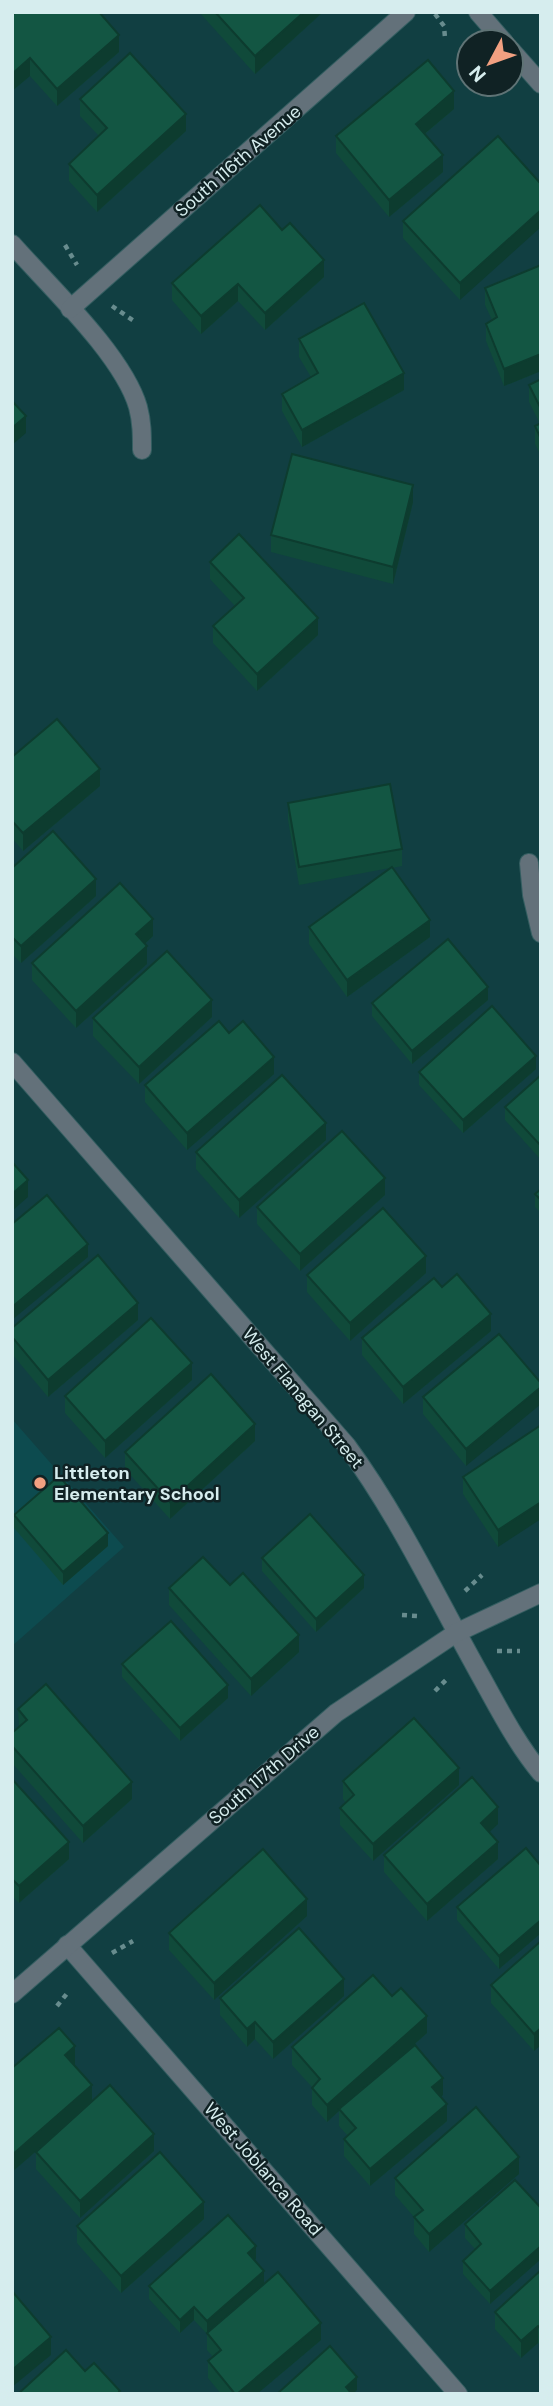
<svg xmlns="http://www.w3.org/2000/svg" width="553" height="2406" viewBox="0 0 553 2406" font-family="'DM Sans',sans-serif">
<rect width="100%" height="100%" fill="#113f42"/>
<path fill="#0d4b4f" d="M12,1419L124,1547L12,1646Z"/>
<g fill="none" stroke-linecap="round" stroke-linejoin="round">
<g stroke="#345e61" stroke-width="20">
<g id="minor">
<path d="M478,12L504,42"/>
<path d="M511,50L541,84"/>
<path d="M12,244C49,286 123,355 138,407C142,422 142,435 142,450"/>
<path d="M70,309L406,12"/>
<path d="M529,863L532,895L541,933"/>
<path d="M12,1062L347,1446C399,1517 436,1596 479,1673C498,1707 516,1743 541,1773"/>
<path d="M67,1945L458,2394"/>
<path d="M12,1994L336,1713L456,1633L541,1593"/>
</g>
</g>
<g stroke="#688c8e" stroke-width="4.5" stroke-dasharray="5 5" stroke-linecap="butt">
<path d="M435,14L444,26L445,38"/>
<path d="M65,245L77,265"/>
<path d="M112,306L134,321"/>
<path d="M465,1591L482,1575"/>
<path d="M402,1615L417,1616"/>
<path d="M497,1651H520"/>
<path d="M435,1691L449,1677"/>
<path d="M112,1953L133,1941"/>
<path d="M57,2006L69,1991"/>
</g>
<use href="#minor" stroke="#63717a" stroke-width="18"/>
</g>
<g fill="#104a3a">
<path d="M199,12H323L255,74Z"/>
<path d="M12,15L119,52L57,106L30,76L12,91Z"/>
<path d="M80,99L186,131L97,212L69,181V164L99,136L80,116Z"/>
<path d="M454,109L425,134L443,172L389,217L336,153V136Z"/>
<path d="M498,136L460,300L403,238V221Z"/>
<path d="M541,265V371L504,386L486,341V324L492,320L485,305V288Z"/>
<path d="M324,277L265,330L238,301L201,334L172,300V283Z"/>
<path d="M299,339L404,390L302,447L282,411V394L311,377L299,357Z"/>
<path d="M541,379V456L535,444V426L540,424L529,402V385Z"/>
<path d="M413,502L393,584L271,552V535Z"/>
<path d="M210,562L318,635L257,691L213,643V626L235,606L210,579Z"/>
<path d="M12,757L100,786L23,851L12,838Z"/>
<path d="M288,803L402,849V866L392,868L430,937L347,997L309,944V927L390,868L299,885L288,820Z"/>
<path d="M12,868L96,896L21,963L12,954Z"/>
<path d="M153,936L145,944L147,964L76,1028L32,980V963Z"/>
<path d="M488,1000L412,1064L372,1016V1003Z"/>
<path d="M212,1017L139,1084L93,1036V1018Z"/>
<path d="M229,1033L274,1074L187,1150L145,1102V1085Z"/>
<path d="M536,1069L463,1133L419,1085V1072Z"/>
<path d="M541,1075V1160L505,1120V1107Z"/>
<path d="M326,1140L239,1218L196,1169V1152Z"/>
<path d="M541,1189V1213L535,1207V1194Z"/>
<path d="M385,1195L300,1271L257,1224V1207Z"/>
<path d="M426,1273L350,1341L307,1292V1275Z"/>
<path d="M442,1287L491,1331L403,1404L362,1355V1338Z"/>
<path d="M138,1320L48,1397L12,1354V1328Z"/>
<path d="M499,1334L466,1466L423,1414V1397Z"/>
<path d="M192,1380L105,1458L65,1413V1396Z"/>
<path d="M541,1425L498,1547L463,1494V1477Z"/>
<path d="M255,1441L170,1519L125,1469V1452Z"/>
<path d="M14,1515L108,1546L63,1585L14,1528Z"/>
<path d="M262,1558L364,1588L316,1632L262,1571Z"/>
<path d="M230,1585L299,1652L251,1696L169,1605V1588Z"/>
<path d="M122,1664L228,1698L180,1741L122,1677Z"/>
<path d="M18,1709L132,1799L83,1843L12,1763V1733L19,1727Z"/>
<path d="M12,1779L69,1859L19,1903L12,1896Z"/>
<path d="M343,1781L459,1785L373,1861L340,1825V1808L346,1803L343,1799Z"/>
<path d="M498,1824L489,1832L498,1859L427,1921L384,1872V1855Z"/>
<path d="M541,1866V1933L499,1969L457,1920V1907Z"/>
<path d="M307,1916L214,2000L169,1950V1933Z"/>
<path d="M541,1941L534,2051L491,2003V1985Z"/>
<path d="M344,1996L273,2059L255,2039L247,2047L220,2015V1998Z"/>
<path d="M392,1996L427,2033L383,2072L443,2095L440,2097L447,2121L370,2186L344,2156V2139L348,2136L339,2126V2111L327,2122L312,2105V2087L292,2065V2047Z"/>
<path d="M74,2064L92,2102L154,2151L80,2218L36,2169V2152L65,2126L12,2172V2068L75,2064Z"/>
<path d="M519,2174L429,2252L414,2234V2217L395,2195V2178Z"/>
<path d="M541,2208V2259L490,2304L463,2274V2261L475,2249L465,2238V2224Z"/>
<path d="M204,2219L121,2293L77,2243V2226Z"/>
<path d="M256,2259L254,2260L264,2284L321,2340L257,2394H221L208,2378V2361L213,2357L207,2350V2334L194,2320L180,2333L149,2299V2286Z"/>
<path d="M541,2270V2346L538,2343L521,2358L495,2329V2312Z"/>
</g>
<g fill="#0d3c2f">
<path d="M304,12H323L255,74V56Z"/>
<path d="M119,35V52L57,106V89Z"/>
<path d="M30,58V76L12,91V74Z"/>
<path d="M454,91V109L416,141V124Z"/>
<path d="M186,114V131L97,212V195Z"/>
<path d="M443,155V172L389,217V200Z"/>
<path d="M541,210V227L460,300V283Z"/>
<path d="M324,260V277L265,330V313Z"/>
<path d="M238,284V301L201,334V316Z"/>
<path d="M541,354V371L504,386V369Z"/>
<path d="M404,373V390L302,447V430Z"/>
<path d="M26,416V433L12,445V428Z"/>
<path d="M413,485V502L393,584V567Z"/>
<path d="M318,618V635L257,691V674Z"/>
<path d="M100,769V786L23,851V833Z"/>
<path d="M96,879V896L21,963V946Z"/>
<path d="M153,919V936L136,952V934Z"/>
<path d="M430,920V937L347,997V980Z"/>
<path d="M147,946V964L76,1028V1011Z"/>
<path d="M488,987V1000L412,1064V1051Z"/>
<path d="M212,1000V1017L139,1084V1067Z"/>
<path d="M536,1056V1069L463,1133V1120Z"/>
<path d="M274,1057V1074L187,1150V1133Z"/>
<path d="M326,1123V1140L239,1218V1200Z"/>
<path d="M385,1178V1195L300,1271V1254Z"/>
<path d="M28,1180V1197L12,1211V1194Z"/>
<path d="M88,1244V1257L12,1320V1307Z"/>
<path d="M426,1256V1273L350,1341V1323Z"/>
<path d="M138,1303V1320L48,1397V1380Z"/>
<path d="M491,1314V1331L403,1404V1387Z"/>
<path d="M192,1363V1380L105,1458V1441Z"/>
<path d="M541,1387V1404L466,1466V1449Z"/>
<path d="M255,1424V1441L170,1519V1502Z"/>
<path d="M541,1502V1519L498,1547V1530Z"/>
<path d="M108,1533V1546L63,1585V1572Z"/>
<path d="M364,1575V1588L316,1632V1619Z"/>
<path d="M299,1635V1652L251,1696V1679Z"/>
<path d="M228,1685V1698L180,1741V1728Z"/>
<path d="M459,1768V1785L373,1861V1844Z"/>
<path d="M132,1782V1799L83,1843V1826Z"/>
<path d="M498,1807V1824L481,1840V1823Z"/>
<path d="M69,1842V1859L19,1903V1886Z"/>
<path d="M498,1842V1859L427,1921V1904Z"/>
<path d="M307,1899V1916L214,2000V1983Z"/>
<path d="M541,1920V1933L499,1969V1956Z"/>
<path d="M344,1979V1996L273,2059V2042Z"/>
<path d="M427,2016V2033L340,2110L339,2109V2111L327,2122V2105Z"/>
<path d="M255,2022V2039L247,2047V2029Z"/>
<path d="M541,2028V2045L534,2051V2034Z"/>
<path d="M75,2046V2064L65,2072V2055Z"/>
<path d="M443,2078V2095L432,2104V2087Z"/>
<path d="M92,2085V2103L12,2172V2155Z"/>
<path d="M447,2104V2121L370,2186V2169Z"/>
<path d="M154,2134V2151L80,2218V2201Z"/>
<path d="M519,2157V2174L429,2252V2234Z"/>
<path d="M204,2202V2219L121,2293V2276Z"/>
<path d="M256,2246V2259L248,2266V2253Z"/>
<path d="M541,2246V2259L490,2304V2291Z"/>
<path d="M264,2271V2284L207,2334V2321Z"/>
<path d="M194,2307V2320L180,2333V2320Z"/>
<path d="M321,2323V2340L257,2394H237Z"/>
<path d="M538,2326V2343L521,2358V2341Z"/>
<path d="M51,2337V2355L12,2387V2370Z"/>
<path d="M357,2377V2390L353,2394H346V2387Z"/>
</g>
<g fill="#135643" stroke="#0d3c2f" stroke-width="2">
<path d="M16,12H99L119,35L57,89L30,58L12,74V15Z"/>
<path d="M215,12H304L255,56Z"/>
<path d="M130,53L186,114L97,195L69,164L107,128L80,99Z"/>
<path d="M428,60L454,91L416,124L443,155L389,200L336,136Z"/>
<path d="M498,136L541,184V210L460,283L403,221Z"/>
<path d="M260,205L282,230L290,223L324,260L265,313L238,284L201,316L172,283Z"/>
<path d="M541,265V354L504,369L486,324L497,317L485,288Z"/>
<path d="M364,303L404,373L302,430L282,394L318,373L299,339Z"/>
<path d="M541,379V409L529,385Z"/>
<path d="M12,401L26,416L12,428Z"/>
<path d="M541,423V439L535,426Z"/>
<path d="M292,454L413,485L393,567L271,535Z"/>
<path d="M239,534L318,618L257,674L213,626L244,598L210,562Z"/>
<path d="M57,719L100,769L23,833L12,821V757Z"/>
<path d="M390,784L402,849L299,867L288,803Z"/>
<path d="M53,831L96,879L21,946L12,937V868Z"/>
<path d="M392,867L430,920L347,980L309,927Z"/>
<path d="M120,883L153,919L136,934L147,946L76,1011L32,963Z"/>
<path d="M448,939L488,987L412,1051L372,1003Z"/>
<path d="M167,951L212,1000L139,1067L93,1018Z"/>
<path d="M492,1006L536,1056L463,1120L419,1072Z"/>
<path d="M219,1021L229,1033L243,1021L274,1057L187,1133L145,1085Z"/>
<path d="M282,1075L326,1123L239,1200L196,1152Z"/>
<path d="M541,1075V1146L505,1107Z"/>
<path d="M342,1131L385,1178L300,1254L257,1207Z"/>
<path d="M12,1162L28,1180L12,1194Z"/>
<path d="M541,1189V1200L535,1194Z"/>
<path d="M47,1195L88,1244L12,1307V1224Z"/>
<path d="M383,1208L426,1256L350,1323L307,1275Z"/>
<path d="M98,1255L138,1303L48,1380L12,1337V1328Z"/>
<path d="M457,1274L491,1314L403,1387L362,1338L434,1278L442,1287Z"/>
<path d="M151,1318L192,1363L105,1441L65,1396Z"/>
<path d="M499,1334L541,1383V1387L466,1449L423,1397Z"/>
<path d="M211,1374L255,1424L170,1502L125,1452Z"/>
<path d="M541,1425V1502L498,1530L463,1477Z"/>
<path d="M59,1476L108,1533L63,1572L14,1515Z"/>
<path d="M310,1514L364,1575L316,1619L262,1558Z"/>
<path d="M203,1557L230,1585L243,1573L299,1635L251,1679L169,1588Z"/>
<path d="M171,1621L228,1685L180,1728L122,1664Z"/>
<path d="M46,1684L132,1782L83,1826L12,1746V1733L27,1720L18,1709Z"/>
<path d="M414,1718L459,1768L373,1844L340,1808L354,1795L343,1781Z"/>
<path d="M472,1777L498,1807L481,1823L498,1842L427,1904L384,1855Z"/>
<path d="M12,1779L69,1842L19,1886L12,1879Z"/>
<path d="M526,1848L541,1866V1920L499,1956L457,1907Z"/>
<path d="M263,1849L307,1899L214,1983L169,1933Z"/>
<path d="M299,1928L344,1979L273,2042L255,2022L247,2029L220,1998Z"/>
<path d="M541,1941V2028L534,2034L491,1985Z"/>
<path d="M373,1975L392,1996L401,1988L427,2016L327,2105L312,2088L320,2079L292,2047Z"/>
<path d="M59,2028L75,2046L65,2055L92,2085L12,2155V2068Z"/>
<path d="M415,2045L443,2078L432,2087L447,2104L370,2169L344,2139L356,2128L339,2109Z"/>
<path d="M110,2085L154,2134L80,2201L36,2152Z"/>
<path d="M476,2107L519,2157L429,2234L414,2217L423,2210L395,2178Z"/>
<path d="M160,2152L204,2202L121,2276L77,2226Z"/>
<path d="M515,2180L541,2208V2246L490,2291L463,2261L481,2244L465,2224Z"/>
<path d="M228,2215L256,2246L248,2253L264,2271L207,2321L194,2307L180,2320L149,2286Z"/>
<path d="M541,2270V2329L538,2326L521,2341L495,2312Z"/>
<path d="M278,2272L321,2323L237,2394H235L208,2361L221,2350L207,2333Z"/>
<path d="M12,2291L51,2337L12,2370Z"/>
<path d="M330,2346L357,2377L346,2387L352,2394H277Z"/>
<path d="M66,2350L85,2371L94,2363L120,2391L117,2394H18Z"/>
</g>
<circle fill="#f2a081" stroke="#102224" stroke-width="2.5" cx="40" cy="1483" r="7"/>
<g text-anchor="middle" stroke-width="5" stroke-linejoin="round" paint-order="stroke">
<g font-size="18" fill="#d6edee" stroke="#102224">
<text transform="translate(238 161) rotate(-41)" y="6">South 116th Avenue</text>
<text transform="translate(303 1398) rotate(50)" y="6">West Flanagan Street</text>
<text transform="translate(264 1775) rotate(-41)" y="6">South 117th Drive</text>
<text transform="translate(263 2169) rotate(49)" y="6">West Joblanca Road</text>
</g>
<g font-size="18" font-weight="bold" fill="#d6edee" stroke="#102224" text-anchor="start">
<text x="54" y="1479">Littleton<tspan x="54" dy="21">Elementary School</tspan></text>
</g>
</g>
<rect width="553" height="2406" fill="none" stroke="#d6edee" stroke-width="28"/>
<g transform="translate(490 63) rotate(229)"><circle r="33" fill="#102224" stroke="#5f7375" stroke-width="2"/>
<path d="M0-5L12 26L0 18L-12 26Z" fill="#f2a081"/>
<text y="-10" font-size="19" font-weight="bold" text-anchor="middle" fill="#d6edee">N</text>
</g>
</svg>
